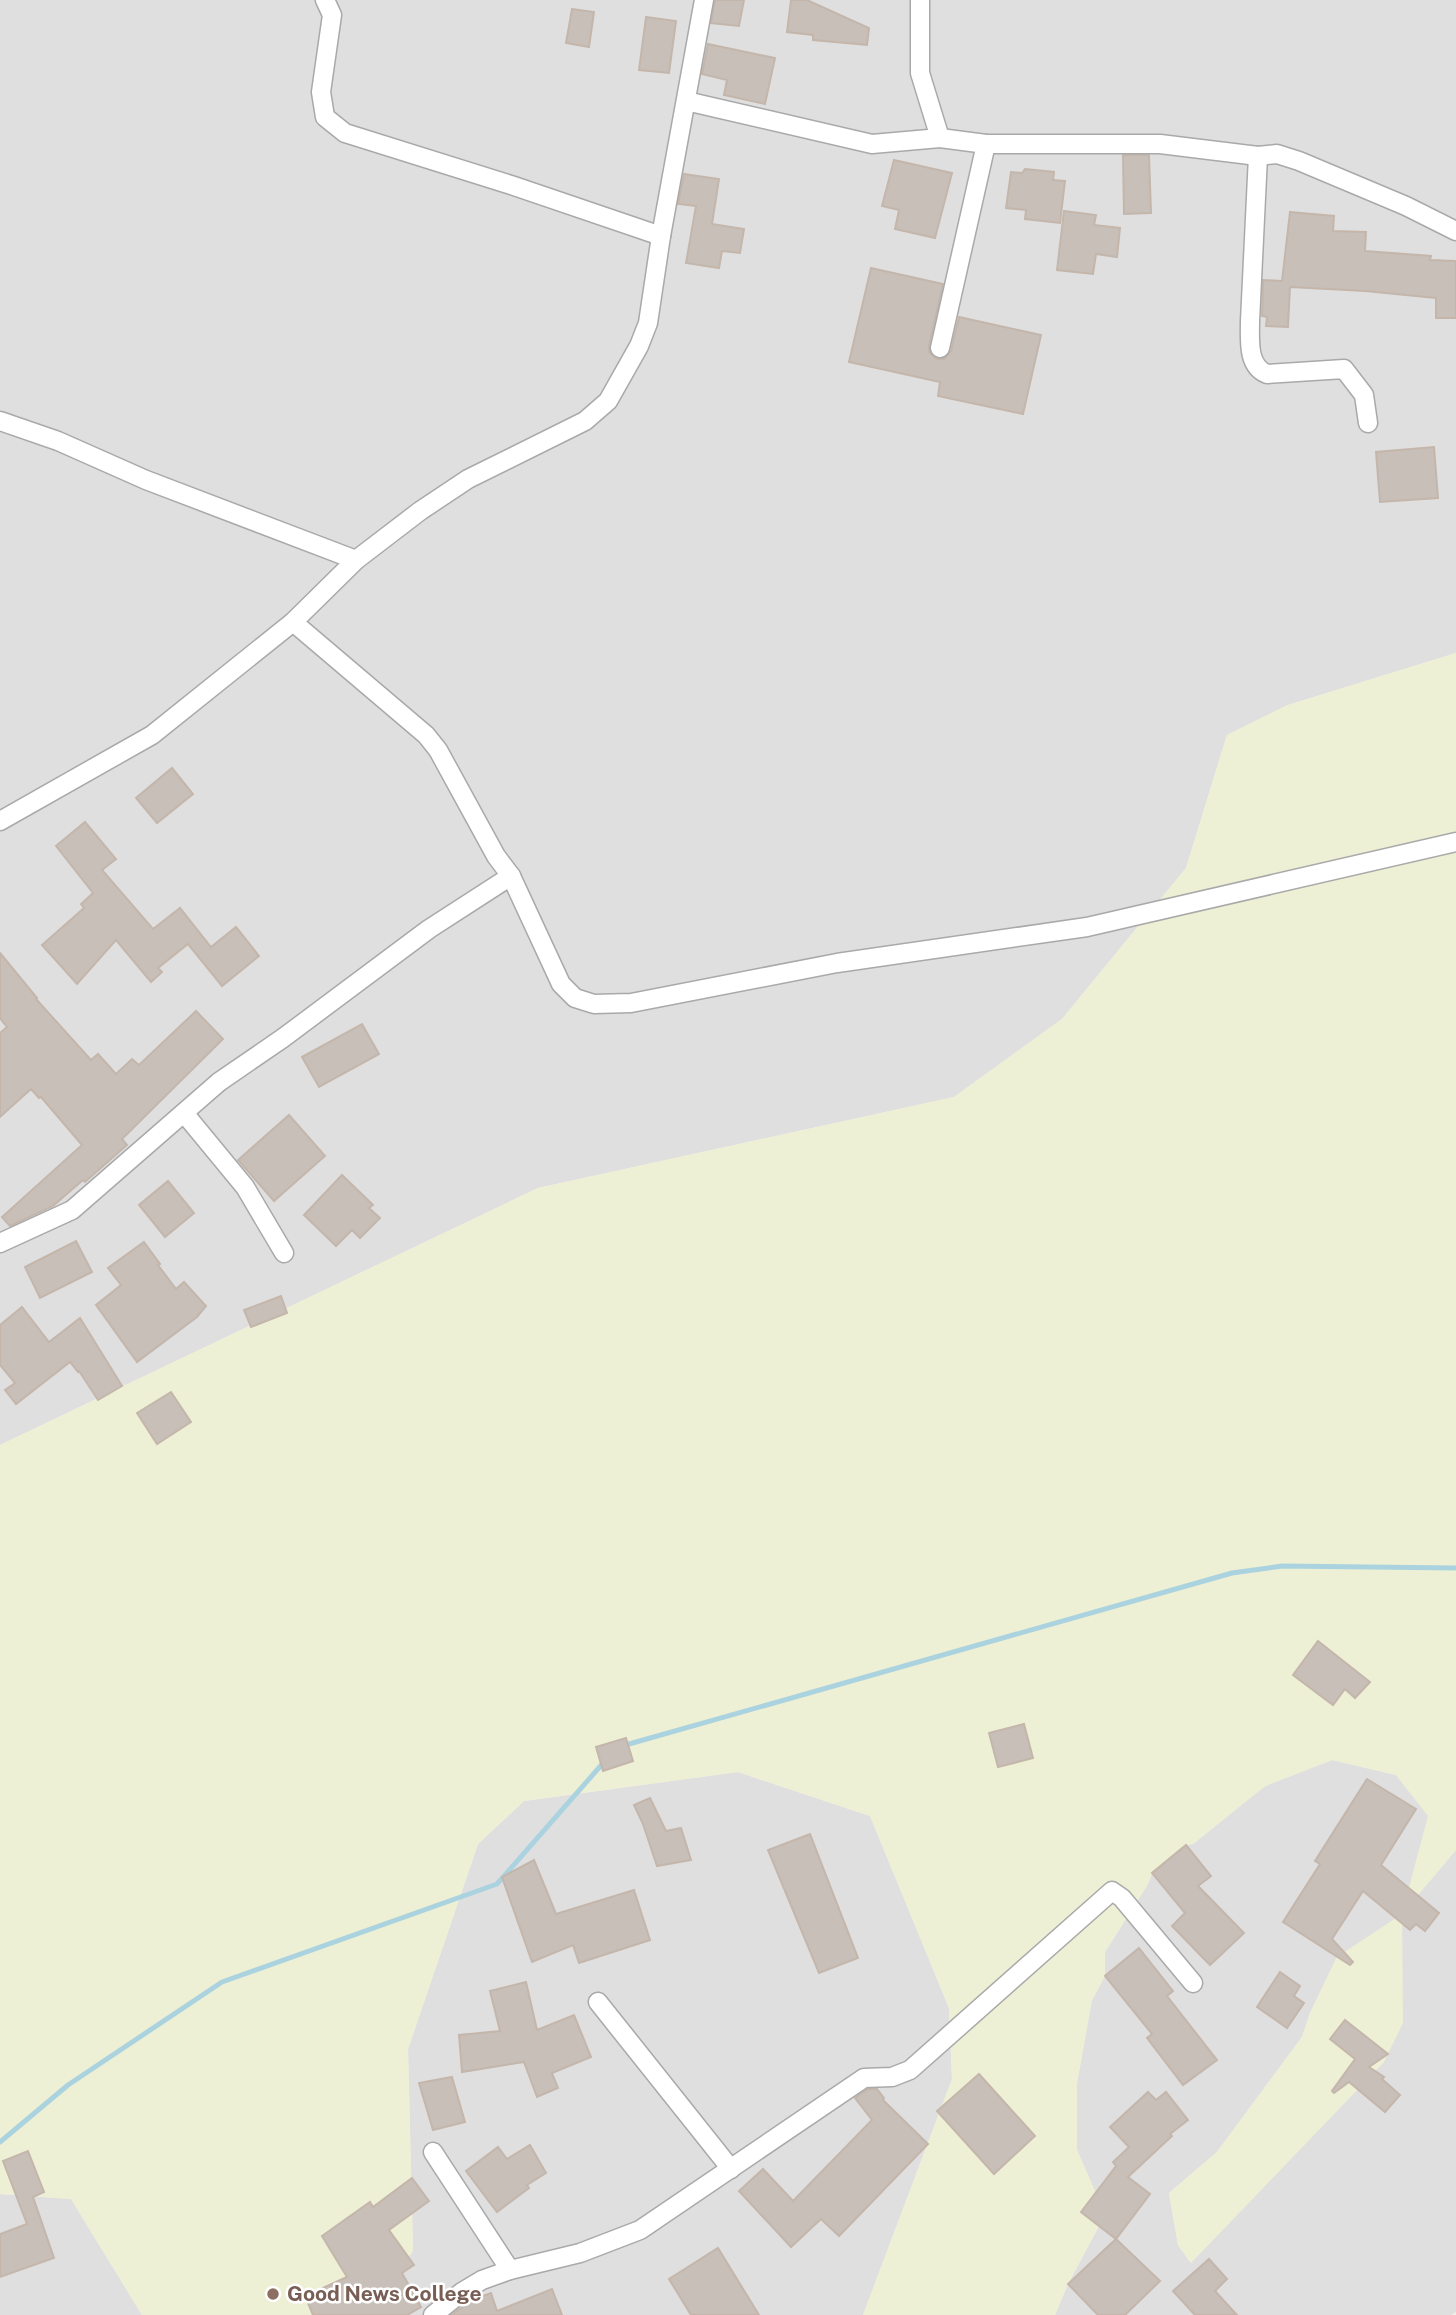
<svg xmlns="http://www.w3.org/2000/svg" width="1456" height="2315" viewBox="0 0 1456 2315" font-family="'Public Sans',sans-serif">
<rect width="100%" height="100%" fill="#f2efe9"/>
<g fill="#e0dfdf" fill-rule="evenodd">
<path d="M0,0H1456V653L1288,705L1227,735L1186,868L1062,1019L954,1097L538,1188L0,1445Z"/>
<path d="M1332,1760L1396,1775L1429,1816L1403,1912L1456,1850V2312L1451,2315H1055L1068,2284L1105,2215L1077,2150V2083L1092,2000L1105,1976V1952L1148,1884L1152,1873L1186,1845L1193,1844L1265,1786ZM1337,1957L1384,2062L1190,2262L1178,2245L1169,2193L1217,2152L1302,2037L1310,2013Z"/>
<path d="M738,1772L870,1816L949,2008L952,2079L863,2315H367L413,2251L408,2049L478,1844L524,1801Z"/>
<path d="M0,2194L71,2199L142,2315H0Z"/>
</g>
<path fill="#eef0d5" d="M1456,653V1850L1402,1914L1403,2023L1384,2062L1191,2263L1178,2245L1169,2193L1217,2152L1302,2037L1310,2013L1337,1957L1402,1914L1428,1816L1396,1775L1332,1760L1265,1786L1193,1844L1185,1845L1152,1873L1148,1884L1105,1952V1976L1092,2000L1077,2083V2150L1105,2214L1068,2284L1055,2315H863L952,2079L949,2008L870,1816L738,1772L524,1801L478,1844L408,2049L413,2251L375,2309L367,2315H142L71,2199L0,2194V1445L538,1188L954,1097L1062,1019L1186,868L1227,735L1288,705Z"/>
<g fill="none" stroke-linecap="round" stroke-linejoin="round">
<g stroke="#aad3df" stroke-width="5">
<path d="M622,1746L1232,1573L1282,1566L1456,1568"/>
<path d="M0,2142L68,2085L222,1982L497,1884L604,1762"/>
</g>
</g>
<g fill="#c7bfb8" stroke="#c4b6ab" stroke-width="2">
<path d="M715,0H744L739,26L711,23Z"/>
<path d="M791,0H807L869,28L867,45L813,40V35L787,32Z"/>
<path d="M572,9L594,12L589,47L566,43Z"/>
<path d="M646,17L676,21L669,73L639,70Z"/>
<path d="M708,44L775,58L765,104L724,95L727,80L702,74Z"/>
<path d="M1123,155H1149L1151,213L1124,214Z"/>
<path d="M894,160L952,173L935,238L895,229L899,210L882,206Z"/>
<path d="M1025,169L1054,172L1053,180L1065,181L1060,223L1025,219L1026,210L1006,208L1011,172L1022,173Z"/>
<path d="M684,174L719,179L712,224L744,229L740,253L722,251L719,268L686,263L696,206L678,204Z"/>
<path d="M1064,211L1096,215L1094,225L1120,228L1117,257L1096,254L1093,274L1057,270Z"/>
<path d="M1290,212L1334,216L1333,231L1366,232L1365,251L1431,256L1430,260L1456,261V318H1436V298L1365,291L1290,287L1288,327L1266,326L1267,317L1262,316L1263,280L1282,281Z"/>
<path d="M871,268L943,284L929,346V352L937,359H944L951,351L959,317L1041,335L1023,414L938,396L940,382L849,362Z"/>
<path d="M1434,447L1438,498L1380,502L1376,452Z"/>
<path d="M172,768L193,794L157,823L136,798Z"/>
<path d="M85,822L116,859L102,870L153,929L180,908L211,947L236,927L259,956L222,986L188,944L158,968L162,972L151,982L116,940L77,984L42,945L84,908L81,904L93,893L56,846Z"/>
<path d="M0,953L37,998L36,999L91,1060L98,1054L116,1074L132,1059L139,1065L196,1011L223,1039L122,1139L127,1145L85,1182L83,1180L53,1206L10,1226L2,1217L82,1145L41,1097L39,1098L31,1089L0,1117V1033L7,1027L0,1018Z"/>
<path d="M362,1024L379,1054L319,1087L302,1057Z"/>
<path d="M289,1115L325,1156L274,1201L238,1160Z"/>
<path d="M342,1175L373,1205L369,1208L380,1218L360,1238L352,1230L336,1246L304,1215Z"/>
<path d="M168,1181L194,1213L165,1237L139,1205Z"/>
<path d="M76,1241L92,1272L40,1298L25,1267Z"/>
<path d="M144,1242L160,1264L158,1265L176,1289L184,1282L206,1306L197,1317L137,1362L96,1305L121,1285L108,1268Z"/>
<path d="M281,1296L287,1313L251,1327L244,1310Z"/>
<path d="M22,1307L49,1342L80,1318L122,1386L98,1400L79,1371L78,1372L70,1362L16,1404L5,1390L15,1383L0,1365V1325Z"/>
<path d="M171,1392L191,1422L157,1444L137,1413Z"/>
<path d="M1318,1641L1370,1682L1355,1698L1345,1689L1333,1705L1293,1675Z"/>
<path d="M1024,1724L1033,1758L998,1767L989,1733Z"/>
<path d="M626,1738L633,1761L603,1771L596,1747Z"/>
<path d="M1367,1779L1416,1809L1381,1865L1439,1913L1425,1931L1416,1924L1410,1930L1363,1891L1332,1939L1353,1962L1350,1965L1283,1922L1320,1864L1315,1861Z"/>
<path d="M650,1798L666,1831L681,1828L691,1860L657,1866L643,1824L634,1805Z"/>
<path d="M810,1834L858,1958L819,1973L768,1850Z"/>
<path d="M1186,1845L1211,1876L1198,1886L1244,1933L1210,1965L1172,1926L1185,1913L1152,1873Z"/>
<path d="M534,1860L556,1914L634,1890L650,1940L579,1963L573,1945L532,1962L502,1877Z"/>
<path d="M1139,1948L1173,1991L1167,1996L1217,2060L1183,2085L1147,2038L1152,2034L1105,1976Z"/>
<path d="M1280,1972L1300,1986L1294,1996L1304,2003L1287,2028L1257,2007Z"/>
<path d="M526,1982L537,2030L574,2015L591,2057L552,2073L558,2088L537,2097L524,2062L462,2072L459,2035L500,2031L490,1991Z"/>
<path d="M1345,2020L1388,2054L1369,2067L1384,2077L1382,2079L1400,2095L1385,2112L1349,2082L1334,2093L1332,2091L1355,2059L1330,2039Z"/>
<path d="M979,2074L1035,2136L994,2174L937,2111Z"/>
<path d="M452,2077L465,2122L433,2130L419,2083Z"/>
<path d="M868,2089H877L884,2098L883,2100L928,2144L839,2236L821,2219L791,2247L739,2191L763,2169L793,2201L872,2120L855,2098Z"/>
<path d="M1148,2092L1156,2100L1166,2092L1188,2120L1170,2134L1172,2136L1128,2177L1150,2194L1116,2239L1081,2212L1116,2166L1113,2162L1129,2147L1110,2127Z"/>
<path d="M530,2145L546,2173L527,2185L529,2188L497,2212L466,2171L498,2147L507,2159Z"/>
<path d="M28,2151L44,2192L33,2197L54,2258L0,2277V2234L27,2224L3,2161Z"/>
<path d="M412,2178L429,2201L389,2230L414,2265L402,2273L421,2307L407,2315H313L305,2296L347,2277L322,2236L370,2202L373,2207Z"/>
<path d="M1116,2239L1160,2281L1125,2315H1098L1068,2284Z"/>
<path d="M718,2248L759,2315H691L669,2279Z"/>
<path d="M1209,2259L1227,2279L1215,2291L1237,2315H1195L1173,2291Z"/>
<path d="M552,2289L562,2315H451L472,2300L491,2293L497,2311Z"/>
</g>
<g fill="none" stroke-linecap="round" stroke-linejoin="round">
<g stroke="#a9a9a9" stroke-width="21">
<g id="minor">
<path d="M325,0L332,15L321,92L325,117L345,133L511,185L661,236"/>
<path d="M920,0V73L940,138"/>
<path d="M686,101L872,144L940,138L986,144H1160L1258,156L1277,154L1299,161L1406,206L1456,231"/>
<path d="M1258,156L1250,321C1250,340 1247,366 1267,374L1344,369L1364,395L1368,423"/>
<path d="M940,348L986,144"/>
<path d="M0,421L58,441L146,480L356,560"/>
<path d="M293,622L426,735L438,750L496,856L511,876L561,984L575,998L594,1004L631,1003L837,963L1087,927L1456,842"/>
<path d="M0,821L152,735L293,622L356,560L420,511L468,479L585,421L608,401L639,346L648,323L661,236L704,0"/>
<path d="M184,1113L245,1187L284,1253"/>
<path d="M0,1243L72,1210L219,1082L283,1038L429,929L511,876"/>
<path d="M598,2002L731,2169"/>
<path d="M433,2152L510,2270"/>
<path d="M433,2315L462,2292L482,2280L510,2270L580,2253L640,2230L864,2078L892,2077L910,2070L1112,1891L1122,1898L1193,1983"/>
</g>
</g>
<use href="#minor" stroke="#fff" stroke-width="18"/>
</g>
<circle fill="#8d6e63" stroke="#fff" stroke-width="2.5" cx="273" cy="2294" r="7"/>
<g text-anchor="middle" stroke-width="5" stroke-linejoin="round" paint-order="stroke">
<g font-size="21" font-weight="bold" fill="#785e54" stroke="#fff" text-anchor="start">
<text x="287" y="2301">Good News College</text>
</g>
</g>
</svg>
